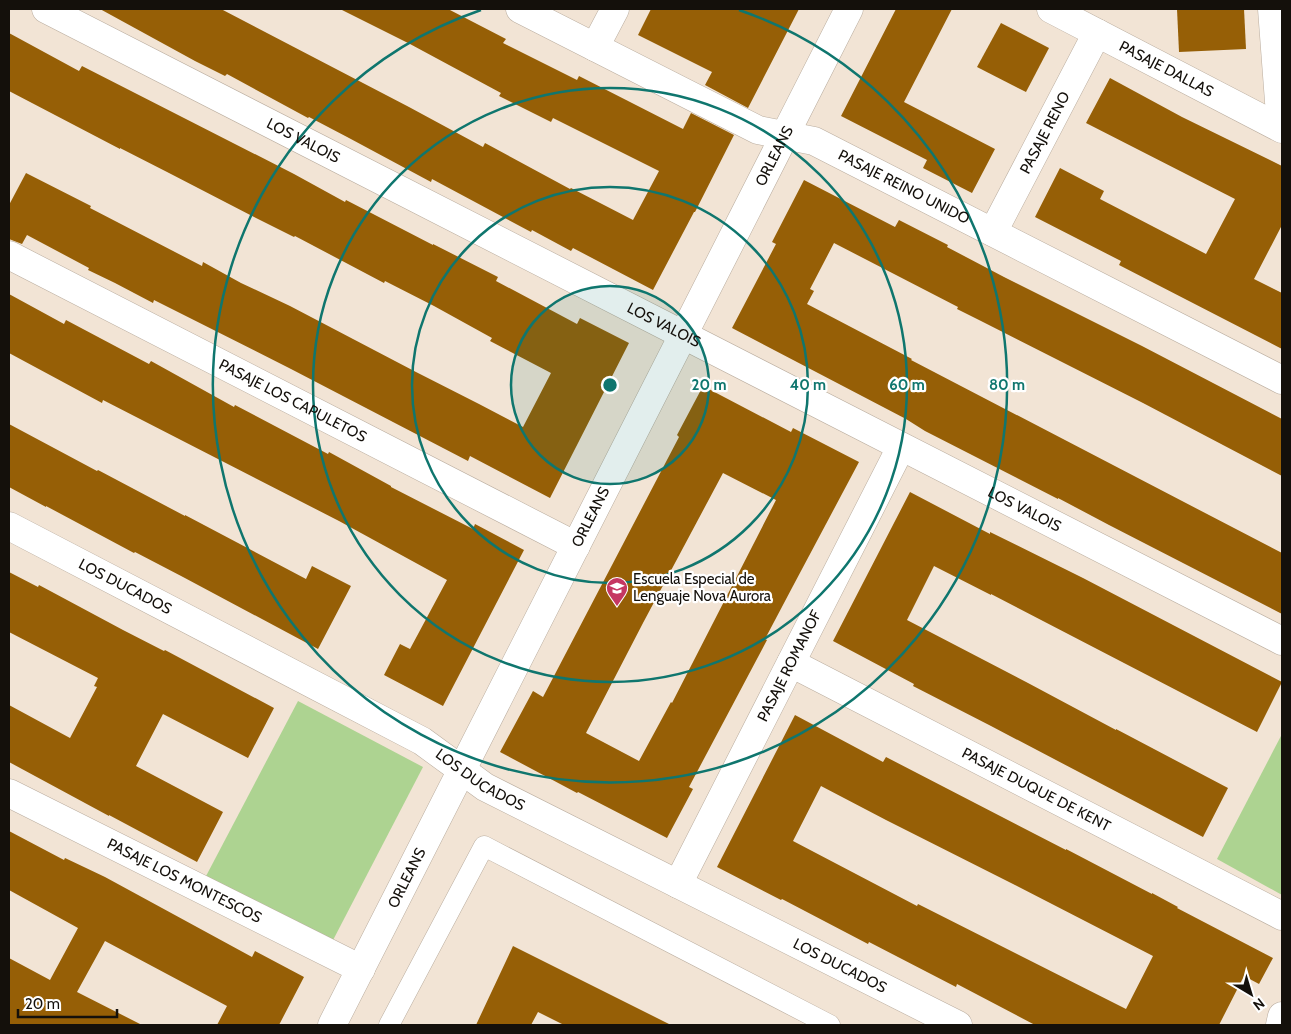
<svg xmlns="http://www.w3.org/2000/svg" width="1291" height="1034" viewBox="0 0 1291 1034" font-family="Cabin,sans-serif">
<rect width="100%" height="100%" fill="#f2e4d5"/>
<g fill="#add391">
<path d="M298,701L423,767L331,944L205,878Z"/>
<path d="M1282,734V895L1217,859Z"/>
</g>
<g fill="#965f06" fill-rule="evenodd">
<path d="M100,9H221L409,107L483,147L485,143L570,189L571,188L633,220L659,171L553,118L551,122L499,96L501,93L410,44L340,9H448L506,39L503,43L577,80L579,76L683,129L691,113L734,135L695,212H694L653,290L573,248L571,251L532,230L531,232L432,179L431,182L349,138L309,117L308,118L227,74L225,76L195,61Z"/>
<path d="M651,9H799L748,108L705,85L712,72L638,35Z"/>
<path d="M896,9H952L904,102L995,149L972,193L923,168L927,160L841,116Z"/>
<path d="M1177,9H1244L1246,49L1179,52Z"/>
<path d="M1001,23L1049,48L1026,92L977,67Z"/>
<path d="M9,33L79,71L82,66L294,174L345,202L346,200L433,245V244L498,277L496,281L577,324L580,318L629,343L550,498L470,456L468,461L291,369L154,300L153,303L115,283L88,270L89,268L27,235L22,244L9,239V205L26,173L91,206L90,208L202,266L203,262L241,283L290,306L416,372L479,404L523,427L551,373L490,341L492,338L434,306L385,281L384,283L295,236L294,237L256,218L169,173L120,148V149L9,91Z"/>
<path d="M1110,78L1182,117L1282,166V225L1254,279L1282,293V349L1119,265L1121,261L1035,217L1060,168L1104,191L1100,199L1206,254L1235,199L1086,123Z"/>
<path d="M804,180L895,227L899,220L948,245L947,247L1004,277L1142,346L1282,419V476L1143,403L981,321L957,309L958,307L834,243L810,289L814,291L807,304L912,359L911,360L1282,553V614L1109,525L1058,498V499L925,431L906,419L732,328L776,244L772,242Z"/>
<path d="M9,294L64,324L66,320L149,364L151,361L234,407L235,405L328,454L329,452L391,486V487L473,529L475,524L524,550L443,706L384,675L400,644L410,649L447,580L339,521L103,400L102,403L9,353Z"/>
<path d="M703,386L791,432L793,428L859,462L793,586L765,639L767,640L689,787L693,789L667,838L578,792L577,793L500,752L533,691L543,697L679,437L677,435ZM723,473L776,500L672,703L671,702L639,761L586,733L643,623Z"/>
<path d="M9,424L97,471L98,470L185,516V515L306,579L312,566L351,586L318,649L183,577L135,552L134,553L46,506V507L9,487Z"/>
<path d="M910,492L990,534V532L1083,578L1282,682L1257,732L991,594V595L934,566L907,620L1028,683L1116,730V729L1228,788L1203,837L991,726L913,686L914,684L833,641Z"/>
<path d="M9,572L38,587L39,585L123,630L164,651L165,650L274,708L248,758L163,714L136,766L223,812L197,862L109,815V816L9,762V705L70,738L97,687L94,686L98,678L9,632Z"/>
<path d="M795,715L883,762L886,757L1066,850V849L1152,894V893L1178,907L1177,908L1273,958L1259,984L1244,976L1219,1025H1035L957,984L956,987L869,942L868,944L782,899L781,900L717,867ZM821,786L886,820L1013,884L1153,956L1126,1009L918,904L917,906L793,841Z"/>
<path d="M9,831L64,860L65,858L105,877L252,957L255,951L304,977L279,1025H217L227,1006L105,941L77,992L142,1025H9V958L50,980L78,928L9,890Z"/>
<path d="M513,946L671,1025H564L538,1012L531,1025H476Z"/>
</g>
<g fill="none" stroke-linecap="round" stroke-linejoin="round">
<g stroke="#baad9f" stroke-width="21">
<path id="service" d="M389,1025L484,846L830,1025"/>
</g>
<g stroke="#baad9f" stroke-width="29">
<g id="minor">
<path id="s1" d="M46,9L1282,641"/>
<path id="s2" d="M520,9L758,130L814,141L1282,380"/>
<path id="s3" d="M1051,9L1282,129"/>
<path d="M1272,9L1281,128"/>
<path d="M595,47L615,9"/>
<path id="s4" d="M993,232L1097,33"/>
<path id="s5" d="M9,255L576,546"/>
<path id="s6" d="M9,526L422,741L485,787L958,1025"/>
<path id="s7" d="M791,663L1282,916"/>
<path id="s8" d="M9,793L361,969"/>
<path id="s9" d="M678,884L901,447"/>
<path id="s10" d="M332,1025L849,9"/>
<path d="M1280,1025L1282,1016"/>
</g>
</g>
<use href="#service" stroke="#fff" stroke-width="20"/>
<use href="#minor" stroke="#fff" stroke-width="28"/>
</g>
<circle cx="610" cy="385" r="99" fill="#0f766e" fill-opacity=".12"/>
<g fill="none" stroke="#0f766e" stroke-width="2.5">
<circle cx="610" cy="385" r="99"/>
<circle cx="610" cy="385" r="198"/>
<circle cx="610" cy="385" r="297"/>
<path d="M739 10A397 397 0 1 1 481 10"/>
</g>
<defs>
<g id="school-pin" transform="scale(1.125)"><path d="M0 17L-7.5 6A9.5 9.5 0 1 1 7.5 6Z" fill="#c53762" stroke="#fff"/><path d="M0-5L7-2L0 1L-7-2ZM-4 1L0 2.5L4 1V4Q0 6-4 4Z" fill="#fff"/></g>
</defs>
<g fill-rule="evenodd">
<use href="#school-pin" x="617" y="588"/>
</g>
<g text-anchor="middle" stroke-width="4.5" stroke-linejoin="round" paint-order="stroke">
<g font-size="15" fill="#14100b" stroke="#fff">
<text dy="5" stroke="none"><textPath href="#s3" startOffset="130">PASAJE DALLAS</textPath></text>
<text dy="5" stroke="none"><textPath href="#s4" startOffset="112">PASAJE RENO</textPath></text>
<text dy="5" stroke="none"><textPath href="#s1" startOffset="289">LOS VALOIS</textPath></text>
<text dy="5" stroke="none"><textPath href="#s10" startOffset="975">ORLEANS</textPath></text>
<text dy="5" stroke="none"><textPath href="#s2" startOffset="425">PASAJE REINO UNIDO</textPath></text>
<text dy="5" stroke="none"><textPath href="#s1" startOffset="694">LOS VALOIS</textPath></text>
<text dy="5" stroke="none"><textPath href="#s5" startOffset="319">PASAJE LOS CAPULETOS</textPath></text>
<text dy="5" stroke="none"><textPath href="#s1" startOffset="1099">LOS VALOIS</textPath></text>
<text dy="5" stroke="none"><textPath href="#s10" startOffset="570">ORLEANS</textPath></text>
<text dy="5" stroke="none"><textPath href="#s6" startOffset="131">LOS DUCADOS</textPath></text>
<text dy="5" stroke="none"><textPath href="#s9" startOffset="245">PASAJE ROMANOF</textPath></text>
<text dy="5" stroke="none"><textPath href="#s6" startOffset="536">LOS DUCADOS</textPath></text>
<text dy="5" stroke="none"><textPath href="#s7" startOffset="276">PASAJE DUQUE DE KENT</textPath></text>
<text dy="5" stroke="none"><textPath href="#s10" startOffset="165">ORLEANS</textPath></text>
<text dy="5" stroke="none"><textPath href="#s8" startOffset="196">PASAJE LOS MONTESCOS</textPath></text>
<text dy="5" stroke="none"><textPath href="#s6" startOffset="941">LOS DUCADOS</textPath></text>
</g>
<g font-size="15" fill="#14100b" stroke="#fff" text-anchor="start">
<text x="633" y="584">Escuela Especial de<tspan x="633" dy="17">Lenguaje Nova Aurora</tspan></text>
</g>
</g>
<circle cx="610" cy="385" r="8" fill="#0f766e" stroke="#fff" stroke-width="2.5"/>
<g font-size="15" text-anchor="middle" font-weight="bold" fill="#0f766e" stroke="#fff" stroke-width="4.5" stroke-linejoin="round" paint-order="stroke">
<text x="709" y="390">20 m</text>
<text x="808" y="390">40 m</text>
<text x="907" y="390">60 m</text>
<text x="1007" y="390">80 m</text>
</g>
<rect width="1291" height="1034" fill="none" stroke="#14100b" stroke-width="20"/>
<g transform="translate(1251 994) rotate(142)" stroke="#ffffff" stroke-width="4" paint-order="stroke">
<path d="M0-4L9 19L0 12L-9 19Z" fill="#14100b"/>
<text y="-8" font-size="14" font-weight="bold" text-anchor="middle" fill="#14100b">N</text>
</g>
<path d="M18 1009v8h99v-8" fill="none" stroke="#14100b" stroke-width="2.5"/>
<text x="25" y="1009" font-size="15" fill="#14100b" stroke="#ffffff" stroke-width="4" paint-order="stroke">20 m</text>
</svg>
